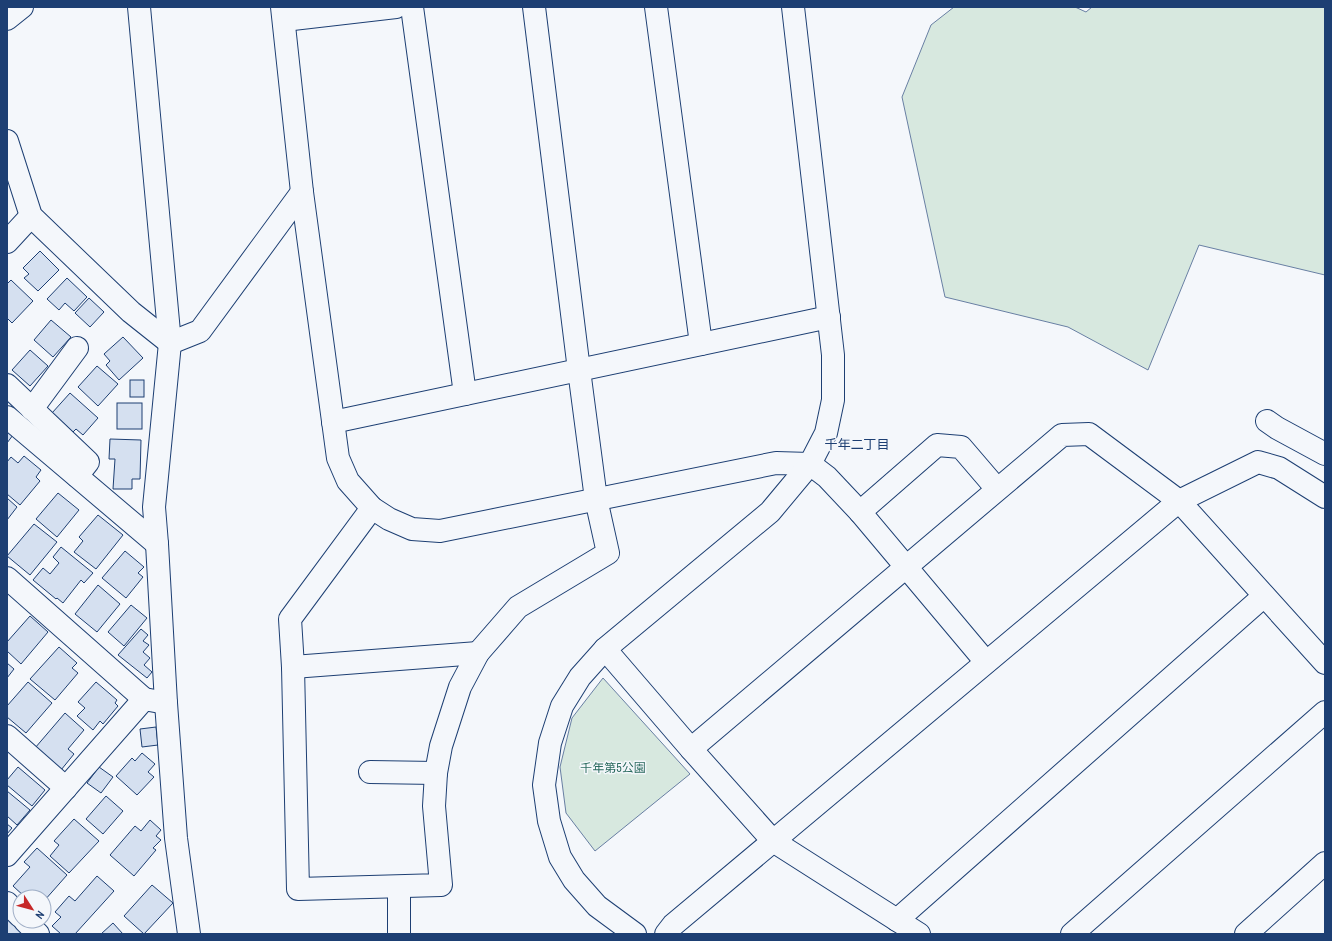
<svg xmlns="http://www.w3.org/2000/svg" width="1332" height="941" viewBox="0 0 1332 941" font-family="'Archivo Narrow','Noto Sans JP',sans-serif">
<rect width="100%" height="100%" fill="#f4f7fb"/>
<g fill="#d7e8df" stroke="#687fa3">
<path d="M954,7H1075L1086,12L1092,7H1325V275L1199,245L1148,370L1068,327L945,297L902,97L931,25Z"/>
<path d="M603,678L690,774L595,851L566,813L560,767L572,718Z"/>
</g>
<g fill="#d5e0f0" stroke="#1d3f73">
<path d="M40,251L59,270L38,291L24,278L29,274L23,268Z"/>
<path d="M67,278L87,297L74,311L65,303L59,310L47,299Z"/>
<path d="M11,280L33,301L12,323L7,318V284Z"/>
<path d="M89,298L104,312L90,327L75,313Z"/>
<path d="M51,320L71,337L53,357L34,340Z"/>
<path d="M123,337L143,358L119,380L106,365L110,361L104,354Z"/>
<path d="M30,350L48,366L30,386L12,370Z"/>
<path d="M97,366L118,384L98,406L78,387Z"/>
<rect x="130" y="380" width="14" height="17"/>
<path d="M70,393L98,418L83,435L76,429L73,432L52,413Z"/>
<rect x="117" y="403" width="25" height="26"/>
<path d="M7,430L13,435L7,443Z"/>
<path d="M110,439L141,440L140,479H132V489H113L115,459H109Z"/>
<path d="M24,456L41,470L36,477L40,481L20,505L7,494V462L11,457L18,463Z"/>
<path d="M58,493L79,510L57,537L36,519Z"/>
<path d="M7,498L17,507L7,520Z"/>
<path d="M98,515L123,535L96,569L74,552L83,541L79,537Z"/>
<path d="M34,524L57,542L30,575L7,556Z"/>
<path d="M61,547L93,573L84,583L81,580L63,603L57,598L56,599L33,580L43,568L50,574L59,563L53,557Z"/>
<path d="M125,551L144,567L138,573L143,577L126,598L102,578Z"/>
<path d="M98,585L120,604L97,632L75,614Z"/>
<path d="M131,605L147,618L124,646L108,632Z"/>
<path d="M30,616L48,632L21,664L7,651V642Z"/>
<path d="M141,629L148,635L143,641L149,645L143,652L150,658L144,665L152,672L147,678L118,655Z"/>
<path d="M59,647L77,663L72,668L78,673L55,700L30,679Z"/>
<path d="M7,663L14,669L7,678Z"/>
<path d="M28,682L52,703L26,733L7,717V706Z"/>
<path d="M96,682L117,700L115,703L118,706L103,724L100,721L93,730L77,716L85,708L78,702Z"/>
<path d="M65,713L84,730L68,749L74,754L61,770L35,748Z"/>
<path d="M156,727L158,745L142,747L140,729Z"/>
<path d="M142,753L155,764L148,772L154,777L137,795L116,776L132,758L135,761Z"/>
<path d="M18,767L45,790L32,806L7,785V780Z"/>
<path d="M99,767L113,777L101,793L87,783Z"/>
<path d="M7,791L30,810L17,825L7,816Z"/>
<path d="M106,796L123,811L103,834L86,819Z"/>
<path d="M74,819L99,841L69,873L50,856L59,845L54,841Z"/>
<path d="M150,820L161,830L156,836L161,840L153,848L156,850L134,876L110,855L135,826L141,831Z"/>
<path d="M7,824L12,828L7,834Z"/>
<path d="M37,848L67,875L44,901V897H25L13,886L30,867L24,862Z"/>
<path d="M97,876L114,891L75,934H61L52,926L61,917L55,912L69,896L75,901Z"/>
<path d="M152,885L173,903L144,934L124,916Z"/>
<path d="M7,918L25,932L23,934H7Z"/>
<path d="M113,923L123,934H101Z"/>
</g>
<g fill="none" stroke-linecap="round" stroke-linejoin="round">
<g stroke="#1d3f73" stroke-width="24">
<g id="minor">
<path d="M139,7L170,343L154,507L157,544L166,703L176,838L189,934"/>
<path d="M282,7L302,192L338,458L348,481L372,508L389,519L412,529L440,531L776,463L810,464L827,477L860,512L986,662"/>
<path d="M412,7L465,394"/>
<path d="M656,7L701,344"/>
<path d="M7,19L22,7"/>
<path d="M284,20L396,7"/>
<path d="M7,141L31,216L131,312L170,343"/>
<path d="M7,242L31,216"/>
<path d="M170,343L200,331L302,192"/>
<path d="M7,385L88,462L77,476"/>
<path d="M32,409L77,348"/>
<path d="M7,417L157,544"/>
<path d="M1267,421L1277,428L1325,454"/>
<path d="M333,422L829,317"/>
<path d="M372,508L290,619L293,667L298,889L441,885L434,806L436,773L441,746L460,687L478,653L518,607L608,553L596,499L579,370L534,7"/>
<path d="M860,512L937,445L961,447L997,489"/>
<path d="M7,578L144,699"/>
<path d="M605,649L691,749L773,841L919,934"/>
<path d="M293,667L478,653"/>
<path d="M7,736L66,788"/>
<path d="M691,749L1062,435L1089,434L1179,501L1325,663"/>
<path d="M370,772L436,773"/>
<path d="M7,855L144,699L166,703"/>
<path d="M7,903L20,916"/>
<path d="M897,920L1264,596"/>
<path d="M25,921L38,934"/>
<path d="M399,934V887"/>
<path d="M635,934L597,906L574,880L560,857L549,821L544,785L550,743L562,706L580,677L605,649L770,512L810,464L826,433L833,400V355L793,7"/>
<path d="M666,934L673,925L1179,501L1258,462L1279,468L1325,497"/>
<path d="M1072,934L1325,712"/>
<path d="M1246,934L1325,863"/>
</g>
</g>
<use href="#minor" stroke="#f4f7fb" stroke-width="22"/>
</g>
<g text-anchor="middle" stroke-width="3" stroke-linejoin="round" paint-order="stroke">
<g font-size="12" fill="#2c6c60" stroke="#f4f7fb">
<text x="613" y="772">千年第5公園</text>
</g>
<g font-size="13" fill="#1d3f73" stroke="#f4f7fb">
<text x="857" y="449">千年二丁目</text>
</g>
</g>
<rect width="1332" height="941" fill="none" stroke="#1d3f73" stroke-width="16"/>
<g transform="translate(32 909) rotate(126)"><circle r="19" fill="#f4f7fb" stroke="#9eadc5"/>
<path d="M0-3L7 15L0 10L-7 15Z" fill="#c62828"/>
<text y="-6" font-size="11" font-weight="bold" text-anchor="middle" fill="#1d3f73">N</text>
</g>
</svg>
